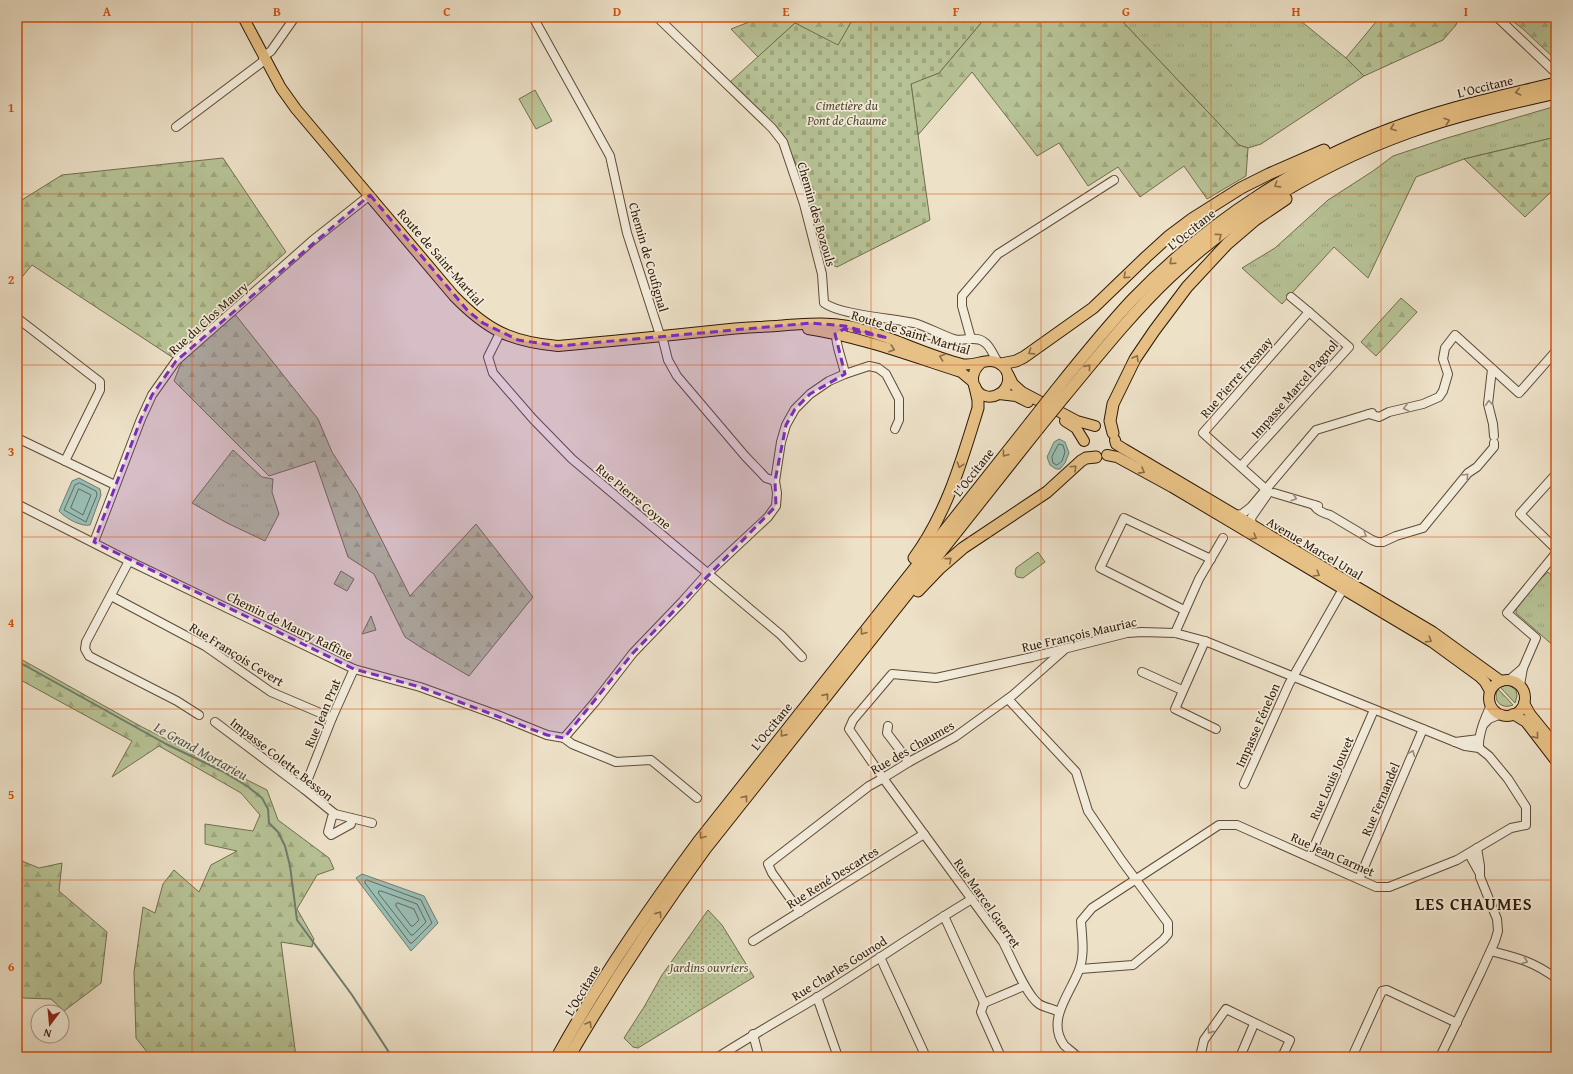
<svg xmlns="http://www.w3.org/2000/svg" width="1573" height="1074" viewBox="0 0 1573 1074" font-family="'Gentium Book Plus',serif">
<defs>
<pattern id="grass-tufts" width="24" height="20" patternUnits="userSpaceOnUse"><rect width="24" height="20" fill="#b7c396"/><path d="M3 7l-1-3M5 7V3M7 7l1-3M15 17l-1-3M17 17v-4M19 17l1-3" fill="none" stroke="#9ea780"/></pattern>
<pattern id="forest-firs" width="22" height="20" patternUnits="userSpaceOnUse"><rect width="22" height="20" fill="#b7c396"/><path d="M5 1l3.5 6h-7zM16 11l3.5 6h-7z" fill="#9ea780"/></pattern>
<pattern id="cemetery-stones" width="16" height="16" patternUnits="userSpaceOnUse"><rect width="16" height="16" fill="#b7c396"/><path d="M2 7V4a2 2 0 0 1 4 0v3zM10 15v-3a2 2 0 0 1 4 0v3z" fill="#9ea780"/></pattern>
<pattern id="garden-dots" width="8" height="8" patternUnits="userSpaceOnUse"><rect width="8" height="8" fill="#b7c396"/><path d="M2 2h.1M6 6h.1" fill="none" stroke="#9ea780" stroke-width="1.8" stroke-linecap="round"/></pattern>
</defs>
<rect width="100%" height="100%" fill="#ede1c8"/>
<filter id="stains"><feTurbulence type="fractalNoise" baseFrequency=".005" numOctaves="4"/><feColorMatrix values="0 0 0 0 .2 0 0 0 0 .09 0 0 0 0 .02 0 0 0 .5 -.17"/></filter>
<radialGradient id="worn" r=".72"><stop offset=".6" stop-color="#630" stop-opacity="0"/><stop offset="1" stop-color="#630" stop-opacity=".3"/></radialGradient>
<g fill="url(#grass-tufts)" stroke="#726e4e">
<path d="M1126,17H1296L1346,58L1364,76L1261,144L1248,148L1239,145L1122,21Z"/>
<path d="M1556,106V137L1464,159L1416,177L1368,278L1334,247L1282,304L1242,268L1275,248L1328,200L1373,171L1393,156L1447,138Z"/>
<path d="M233,450L262,477L273,479L272,492L279,514L265,541L227,523L192,503Z"/>
<path d="M341,571L354,579L347,591L334,584Z"/>
<path d="M1548,572L1556,579V648L1516,613C1516,599 1538,581 1548,572Z"/>
<path d="M371,616L376,630L362,634Z"/>
<path d="M1503,685H1509L1516,690L1517,696L1515,703L1500,687Z"/>
<path d="M1498,689L1513,705C1501,710 1492,700 1498,689Z"/>
</g>
<g fill="url(#forest-firs)" stroke="#726e4e">
<path d="M762,17H854L838,46L795,23L758,57L731,29Z"/>
<path d="M986,17H1126L1122,21L1239,145L1248,148L1246,176L1207,199L1184,166L1140,197L1118,167L1088,186L1059,143L1037,156L972,72L918,135L911,83L939,73Z"/>
<path d="M1380,17H1459L1456,25L1443,40L1364,76L1346,58Z"/>
<path d="M1507,17H1556V60L1523,29Z"/>
<path d="M1556,137V187L1525,217L1464,159Z"/>
<path d="M223,158L286,252L227,304L318,419L332,452L357,491L410,596L476,524L533,597L469,676L425,650L405,637L374,574L348,557L315,461L269,476L174,381L181,363L32,265L17,283V203L62,175Z"/>
<path d="M1401,298L1417,312L1376,356L1361,342Z"/>
<path d="M17,657L142,727L267,790L278,820L329,858L334,869L317,875L297,909L314,939L312,947L281,942L296,1057H151L136,1038L134,972L143,907L155,913L163,884L174,870L199,892L211,865L237,851L205,844V824L253,831L260,815L241,793L159,746L112,777L132,741L17,678Z"/>
<path d="M17,859L39,868L62,863L59,891L107,932L101,983L64,1011L51,999L24,998L17,995Z"/>
</g>
<path fill="url(#cemetery-stones)" stroke="#726e4e" d="M854,17H986L939,73L911,84L930,220L837,267L823,261L798,168L782,133L729,83L795,23L838,45Z"/>
<path fill="url(#garden-dots)" stroke="#726e4e" d="M708,910L722,925L754,977L638,1048L633,1047L624,1038L644,1007L662,975Z"/>
<g fill="#b7c396" stroke="#726e4e">
<path d="M535,90L552,121L536,129L519,99Z"/>
<path d="M1038,552L1045,562L1023,578L1017,577L1015,574L1016,568Z"/>
</g>
<g fill="#99beb4" stroke="#6e7c6f">
<path d="M1059,439L1065,442L1069,453L1065,463L1060,469H1056L1050,465L1047,457L1054,442Z"/>
<path d="M79,478L100,489L101,495L90,525C81,527 65,518 59,511L72,481Z"/>
<path d="M362,874L424,896L438,923L411,951L356,878Z"/>
</g>
<g fill="none" stroke-linecap="round" stroke-linejoin="round">
<g stroke="#636b5e" stroke-width="1">
<path d="M1059,444L1063,445L1065,452L1062,461L1057,465L1053,463L1052,457Z"/>
<path d="M80,483L96,491L97,495L86,522L64,510L75,485Z"/>
<path d="M79,489L91,495L83,515L71,508Z"/>
<path d="M367,880L421,900L432,923L412,943H410L365,883V881Z"/>
<path d="M379,891H381L417,904L426,922L413,935H411L379,894Z"/>
<path d="M398,903L414,909L419,920L413,926H411L396,906V904Z"/>
</g>
<path stroke="#6e7c6f" stroke-width="2" d="M17,661L166,744L222,771L247,786L262,798L268,809L269,823L278,832L285,846L290,866L297,920L352,995L392,1057"/>
<g stroke="#5d4a37" stroke-width="10">
<g id="minor">
<path d="M533,17L610,156L627,233L659,332L663,340L668,360L677,376L745,456L766,478L775,481"/>
<path d="M657,17L772,128L783,142L804,204L822,274L824,303C841,315 891,318 914,323C928,327 941,335 954,339C964,342 976,335 984,342C991,346 993,356 998,362"/>
<path d="M1497,17L1556,73"/>
<path d="M263,57L271,51L295,17"/>
<path d="M176,127L265,60"/>
<path d="M1291,297L1309,312"/>
<path d="M17,318L100,382V390L65,461"/>
<path d="M500,333L488,357L493,373L533,419L572,459L781,635L802,657"/>
<path d="M836,333C835,344 843,362 845,374"/>
<path d="M969,339L970,335L962,306V296L998,254L1114,180"/>
<path d="M1492,369L1488,404L1493,424L1494,436"/>
<path d="M1369,414L1379,417L1389,412L1423,404L1439,397L1443,391L1448,374L1443,359L1445,348L1455,335L1519,393L1556,351"/>
<path d="M17,438L115,485"/>
<path d="M1241,466L1349,347L1309,312L1203,433L1269,492"/>
<path d="M1556,474L1520,514L1556,549"/>
<path d="M1274,493L1318,506"/>
<path d="M17,504L129,561L354,669L420,687L500,716L547,735L564,738L572,744L616,762L651,760L697,798"/>
<path d="M1314,505C1316,510 1325,514 1330,515L1372,540L1377,542H1383L1396,536L1423,528L1468,473L1477,467L1494,447V443"/>
<path d="M1235,515L1242,514L1251,507L1316,430L1372,413"/>
<path d="M1252,525L1251,518L1269,492"/>
<path d="M94,542L141,419L152,395L176,361L312,241L370,195"/>
<path d="M129,561L86,642L85,649L89,656L177,701L199,715"/>
<path d="M111,596L205,646L271,692L332,718"/>
<path d="M1184,610L1100,568L1124,518L1211,559"/>
<path d="M1175,633L1199,579L1223,538"/>
<path d="M1205,641L1175,709L1216,729"/>
<path d="M1142,672L1182,690"/>
<path d="M1509,680L1523,668"/>
<path d="M1520,685L1523,668L1536,638L1507,613L1556,553"/>
<path d="M1008,699L1076,772L1088,811L1122,861L1168,923V934L1163,940L1133,965L1080,969"/>
<path d="M215,722L304,789L335,814L372,823"/>
<path d="M1484,724L1489,719L1501,714"/>
<path d="M888,726L887,733L909,762"/>
<path d="M564,738L595,702L633,653L682,602L707,574L768,517L776,506L777,493L775,481L781,442L786,425L795,409L810,394L829,381L845,374L869,366L878,368L886,374L899,399V420L895,429"/>
<path d="M1455,742L1479,739"/>
<path d="M1244,784L1289,684L1343,589L1345,587H1348"/>
<path d="M304,789L332,718L354,669"/>
<path d="M335,814L332,817L328,832L331,835L351,824V818"/>
<path d="M1469,854L1479,872"/>
<path d="M1310,856L1374,710"/>
<path d="M1359,879L1423,729"/>
<path d="M800,912L772,873L768,864L869,786L880,780L909,762L955,737L1013,695L1064,650"/>
<path d="M944,916L984,1003"/>
<path d="M753,941L924,834"/>
<path d="M1491,951C1518,958 1532,961 1556,978"/>
<path d="M880,957L926,1057"/>
<path d="M817,997L838,1057"/>
<path d="M1059,1012C1052,1008 1045,1008 1039,1004C1026,995 1011,957 1003,942L883,778L849,729L853,720L892,674L936,678L1032,657L1127,633L1142,632L1175,633L1205,641L1465,746L1479,748"/>
<path d="M753,1034L759,1057"/>
<path d="M718,1057C751,1036 784,1017 818,997C870,965 920,930 972,899"/>
<path d="M1001,1057L981,1012L984,1003L1024,986"/>
<path d="M1078,1057C1074,1053 1068,1049 1064,1045C1046,1020 1070,994 1079,970C1085,955 1082,937 1081,921L1092,908L1219,825H1237L1376,887H1389L1457,860L1511,828L1526,825V807L1508,779L1489,756L1479,748C1478,734 1485,718 1491,705"/>
<path d="M1200,1057L1204,1040L1226,1009L1290,1040L1282,1057"/>
<path d="M1240,1057L1254,1024"/>
<path d="M1352,1057L1382,991L1387,990L1457,1023"/>
<path d="M1440,1057L1480,974L1495,941L1498,931L1497,919L1480,877V866L1477,848"/>
</g>
</g>
<g stroke="#2d1807" stroke-width="12">
<g id="major">
<path d="M243,17L281,88L296,109L454,296C487,330 511,342 558,346C615,341 673,335 730,329C749,327 768,327 787,325C807,324 827,322 848,326C887,334 923,354 962,364C975,367 989,356 1000,364C1011,371 1011,387 999,394C980,405 963,380 980,364"/>
<path d="M808,329C861,337 911,356 961,372L973,382"/>
<path d="M1008,374L1013,384L1022,392L1077,421L1095,426"/>
<path d="M999,394L1016,396L1028,402"/>
<path d="M1065,421L1076,428L1084,441"/>
<path d="M1115,440L1116,444L1124,449L1433,632L1501,681"/>
<path d="M1107,455L1117,457L1172,487L1432,642L1480,677L1485,682L1490,691"/>
<circle cx="1507" cy="698" r="18"/>
<path d="M1524,703L1530,714L1556,746"/>
<path d="M1513,714L1526,722L1556,761"/>
</g>
</g>
<g stroke="#2d1807" stroke-width="13">
<g id="highway">
<path d="M1001,364L1016,361L1024,357L1093,308L1146,257L1168,237L1192,219L1241,188L1269,174L1324,150"/>
<path d="M1056,390C1080,360 1105,329 1132,300C1208,221 1303,159 1407,123C1455,106 1506,95 1556,83"/>
<path d="M1064,397C1098,356 1131,314 1170,277C1239,213 1321,164 1410,132C1457,115 1507,104 1556,93"/>
<path d="M1113,433L1110,421L1113,404L1135,359L1154,331L1187,287L1227,244L1255,220L1286,199"/>
<path d="M914,558C947,513 962,460 978,408V400L975,387"/>
<path d="M918,591L940,568L963,548L1047,492L1081,461L1086,458L1096,457"/>
<path d="M557,1057C598,982 647,911 698,842L1030,423"/>
<path d="M569,1057C611,985 657,915 706,848L1038,429"/>
</g>
</g>
<use href="#minor" stroke="#f3ecdb" stroke-width="8"/>
<use href="#major" stroke="#e6c084" stroke-width="10"/>
<use href="#highway" stroke="#e6c084" stroke-width="11"/>
<g stroke="#2d1807" stroke-width="13" stroke-linecap="butt">
<g id="highway-bridge">
<path d="M1030,423L1056,390"/>
<path d="M1038,429L1064,397"/>
</g>
</g>
<use href="#highway-bridge" stroke="#e6c084" stroke-width="11"/>
</g>
<defs><path id="oneway-chevron" d="M-2-3.5L2.5 0L-2 3.5" fill="none" stroke-width="1.6" stroke-linecap="round" stroke-linejoin="round"/></defs>
<g stroke="#8a6c46">
<use href="#oneway-chevron" transform="translate(1518 92) rotate(167)"/>
<use href="#oneway-chevron" transform="translate(1447 121) rotate(-17)"/>
<use href="#oneway-chevron" transform="translate(1393 128) rotate(160)"/>
<use href="#oneway-chevron" transform="translate(1277 185) rotate(148)"/>
<use href="#oneway-chevron" transform="translate(1219 236) rotate(-37)"/>
<use href="#oneway-chevron" transform="translate(1172 262) rotate(138)"/>
<use href="#oneway-chevron" transform="translate(1126 276) rotate(137)"/>
<use href="#oneway-chevron" transform="translate(892 349) rotate(19)"/>
<use href="#oneway-chevron" transform="translate(1031 352) rotate(147)"/>
<use href="#oneway-chevron" transform="translate(942 357) rotate(-161)"/>
<use href="#oneway-chevron" transform="translate(1136 358) rotate(-59)"/>
<use href="#oneway-chevron" transform="translate(1088 367) rotate(-51)"/>
<use href="#oneway-chevron" transform="translate(1005 454) rotate(128)"/>
<use href="#oneway-chevron" transform="translate(960 465) rotate(108)"/>
<use href="#oneway-chevron" transform="translate(1074 468) rotate(-43)"/>
<use href="#oneway-chevron" transform="translate(1142 471) rotate(29)"/>
<use href="#oneway-chevron" transform="translate(1254 537) rotate(30)"/>
<use href="#oneway-chevron" transform="translate(949 560) rotate(-41)"/>
<use href="#oneway-chevron" transform="translate(1317 574) rotate(31)"/>
<use href="#oneway-chevron" transform="translate(863 632) rotate(128)"/>
<use href="#oneway-chevron" transform="translate(1429 640) rotate(32)"/>
<use href="#oneway-chevron" transform="translate(826 696) rotate(-51)"/>
<use href="#oneway-chevron" transform="translate(783 734) rotate(129)"/>
<use href="#oneway-chevron" transform="translate(1536 736) rotate(51)"/>
<use href="#oneway-chevron" transform="translate(745 798) rotate(-52)"/>
<use href="#oneway-chevron" transform="translate(702 836) rotate(127)"/>
<use href="#oneway-chevron" transform="translate(659 914) rotate(-55)"/>
<use href="#oneway-chevron" transform="translate(589 1024) rotate(-59)"/>
</g>
<g stroke="#9a8d7c">
<use href="#oneway-chevron" transform="translate(1489 403) rotate(-94)"/>
<use href="#oneway-chevron" transform="translate(1406 408) rotate(166)"/>
<use href="#oneway-chevron" transform="translate(1466 476) rotate(-47)"/>
<use href="#oneway-chevron" transform="translate(1294 498) rotate(18)"/>
<use href="#oneway-chevron" transform="translate(1364 535) rotate(31)"/>
<use href="#oneway-chevron" transform="translate(1412 753) rotate(-67)"/>
<use href="#oneway-chevron" transform="translate(1525 961) rotate(21)"/>
<use href="#oneway-chevron" transform="translate(1210 1031) rotate(125)"/>
</g>
<path fill="#7b2cbf" fill-opacity="0.2" stroke="#7b2cbf" stroke-width="3" stroke-dasharray="8 5" stroke-linejoin="round" d="M370,195L468,311L483,323L518,340L558,346L811,323L845,326L888,338L844,329L835,334L845,374L810,394L795,409L786,425L775,481L776,506L633,653L564,738L547,735L420,687L354,669L94,542L141,419L152,395L176,361Z"/>
<path fill="none" stroke="#d5520c" stroke-width="1" stroke-opacity="0.55" d="M192,17V1057M362,17V1057M532,17V1057M702,17V1057M871,17V1057M1041,17V1057M1211,17V1057M1381,17V1057M17,194H1556M17,365H1556M17,537H1556M17,709H1556M17,880H1556"/>
<g text-anchor="middle" stroke-width="3.5" stroke-linejoin="round" paint-order="stroke">
<g font-size="13" fill="#2d1807" stroke="#f3ecdb">
<text transform="translate(1485 86) rotate(-14)" y="5">L'Occitane</text>
<text transform="translate(817 214) rotate(74)" y="5">Chemin des Bozouls</text>
<text transform="translate(1191 229) rotate(-39)" y="5">L'Occitane</text>
<text transform="translate(441 257) rotate(49)" y="5">Route de Saint-Martial</text>
<text transform="translate(649 257) rotate(74)" y="5">Chemin de Coufignal</text>
<text transform="translate(208 318) rotate(-42)" y="5">Rue du Clos Maury</text>
<text transform="translate(911 332) rotate(17)" y="5">Route de Saint-Martial</text>
<text transform="translate(1236 377) rotate(-49)" y="5">Rue Pierre Fresnay</text>
<text transform="translate(1294 389) rotate(-49)" y="5">Impasse Marcel Pagnol</text>
<text transform="translate(973 472) rotate(-52)" y="5">L'Occitane</text>
<text transform="translate(634 496) rotate(40)" y="5">Rue Pierre Coyne</text>
<text transform="translate(1315 548) rotate(31)" y="5">Avenue Marcel Unal</text>
<text transform="translate(290 625) rotate(26)" y="5">Chemin de Maury Raffine</text>
<text transform="translate(1079 634) rotate(-13)" y="5">Rue François Mauriac</text>
<text transform="translate(237 654) rotate(32)" y="5">Rue François Cevert</text>
<text transform="translate(322 713) rotate(-67)" y="5">Rue Jean Prat</text>
<text transform="translate(1257 725) rotate(-66)" y="5">Impasse Fénelon</text>
<text transform="translate(771 726) rotate(-51)" y="5">L'Occitane</text>
<text transform="translate(912 747) rotate(-30)" y="5">Rue des Chaumes</text>
<text transform="translate(282 759) rotate(38)" y="5">Impasse Colette Besson</text>
<text transform="translate(1331 778) rotate(-66)" y="5">Rue Louis Jouvet</text>
<text transform="translate(1380 799) rotate(-67)" y="5">Rue Fernandel</text>
<text transform="translate(1333 854) rotate(24)" y="5">Rue Jean Carmet</text>
<text transform="translate(832 877) rotate(-32)" y="5">Rue René Descartes</text>
<text transform="translate(988 903) rotate(55)" y="5">Rue Marcel Guerret</text>
<text transform="translate(839 968) rotate(-32)" y="5">Rue Charles Gounod</text>
<text transform="translate(582 990) rotate(-59)" y="5">L'Occitane</text>
</g>
<g font-size="13" font-style="italic" fill="#564b32" stroke="#f3ecdb">
<text x="847" y="110">Cimetière du<tspan x="847" dy="15">Pont de Chaume</tspan></text>
<text x="709" y="972">Jardins ouvriers</text>
</g>
<g font-size="14" font-style="italic" fill="#535244" stroke="#f3ecdb">
<text transform="translate(201 751) rotate(29)" y="5">Le Grand Mortarieu</text>
</g>
<g font-size="17" font-weight="bold" letter-spacing="1" fill="#2d1807" stroke="#f3ecdb">
<text x="1474" y="910">LES CHAUMES</text>
</g>
</g>
<rect width="1573" height="1074" fill="none" stroke="#ede1c8" stroke-width="44"/>
<g transform="translate(50 1024) rotate(196)"><circle r="19" fill="#f3ecdb" stroke="#a49786"/>
<path d="M0-3L7 15L0 10L-7 15Z" fill="#8f2418"/>
<text y="-6" font-size="11" font-weight="bold" text-anchor="middle" fill="#2d1807">N</text>
</g>
<rect x="22" y="22" width="1529" height="1030" fill="none" stroke="#d5520c" stroke-width="1.5"/>
<g font-size="13" text-anchor="middle" font-weight="bold" fill="#d5520c">
<text x="107" y="16">A</text>
<text x="277" y="16">B</text>
<text x="447" y="16">C</text>
<text x="617" y="16">D</text>
<text x="786" y="16">E</text>
<text x="956" y="16">F</text>
<text x="1126" y="16">G</text>
<text x="1296" y="16">H</text>
<text x="1466" y="16">I</text>
<text x="11" y="112">1</text>
<text x="11" y="284">2</text>
<text x="11" y="456">3</text>
<text x="11" y="627">4</text>
<text x="11" y="799">5</text>
<text x="11" y="971">6</text>
</g>
<rect width="100%" height="100%" filter="url(#stains)"/>
<rect width="100%" height="100%" fill="url(#worn)"/>
</svg>
